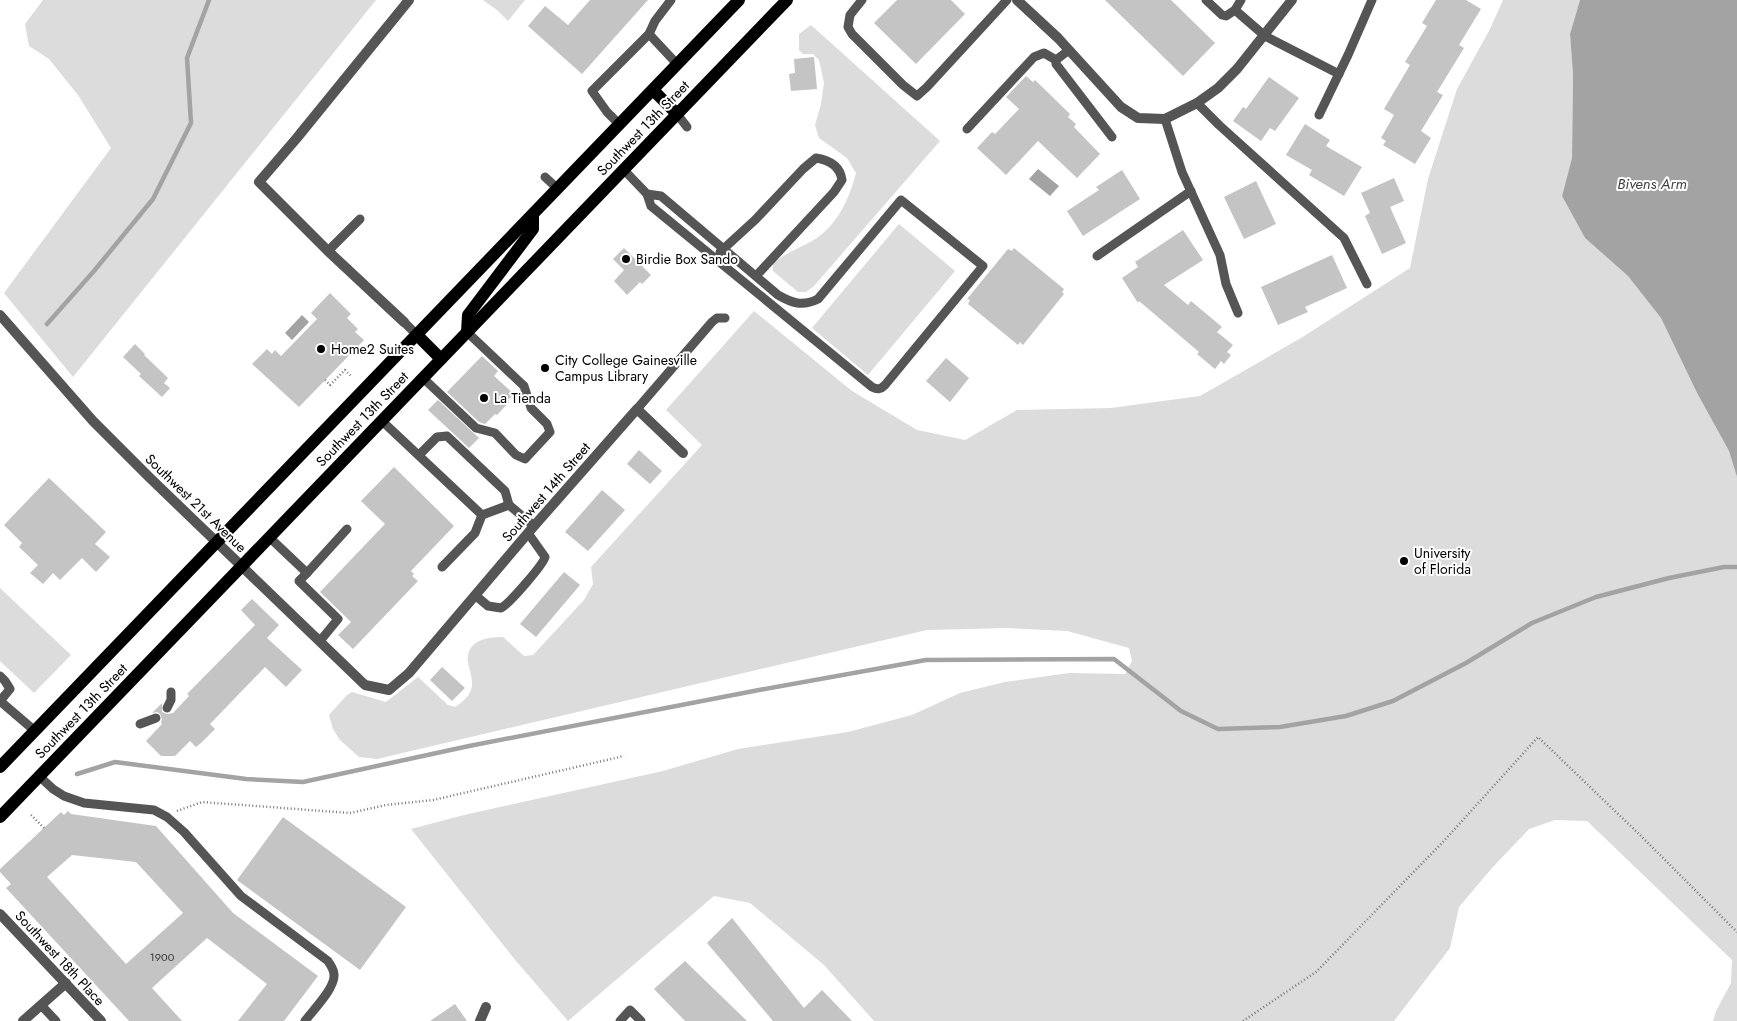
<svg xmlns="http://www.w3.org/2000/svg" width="1737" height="1021" viewBox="0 0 1737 1021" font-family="Jost,sans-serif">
<rect width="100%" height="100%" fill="#fff"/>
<g fill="#dcdcdc">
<path d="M43,0H376L73,377L4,293L111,148L78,95L49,59L29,46L25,24Z"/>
<path d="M483,0H525L508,21L497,10Z"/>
<path d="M1503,0H1580L1570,34L1573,75L1572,158L1562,196L1585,238L1628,276L1661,318L1697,393L1729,451L1737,477V1021H1713L1716,1011L1731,983L1732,960L1587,821L1555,820L1529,829L1492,868L1459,907L1450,948L1394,1021H874L824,965L750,903L714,896L568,1021L516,961L411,829L464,815L663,771L738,749L848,732L912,715L960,693L1005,682L1069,673L1125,674L1132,661L1129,648L1067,631L1007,628L927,630L377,759L359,757L340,740L333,729L329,715L347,695L352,692L386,702L418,677L448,705L455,707C461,703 468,698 471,690C474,682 470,672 468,663C465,641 486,637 503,637L524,656L533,655L584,600L593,584L591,567L702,445L666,410L754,311L852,391L917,430L965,440L1017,410L1111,408L1200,396L1301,338L1410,268L1428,179L1457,89L1490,29Z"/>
<path d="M811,25L940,141L814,286L806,292H798L773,271V263C787,252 803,247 817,238C839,222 849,199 856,173L847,158L819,138L815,125L821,104L824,83L819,60L813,54H803L799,50V34Z"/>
<path d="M899,224L955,271L868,375L812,328Z"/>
<path d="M0,588L71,655L34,693L0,661Z"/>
</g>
<g fill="#a3a3a3">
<path d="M1580,0H1737V477L1729,451L1697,393L1661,318L1628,276L1585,238L1562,196L1572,158L1573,75L1570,34Z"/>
<path d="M1038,169L1059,186L1050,196L1029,179Z"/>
<path d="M302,315L309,322L292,340L285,333Z"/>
</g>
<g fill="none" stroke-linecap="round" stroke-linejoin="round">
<g stroke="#a3a3a3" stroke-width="4.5">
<path d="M47,324L94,271L153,199L191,123L187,58L209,0"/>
<path d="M77,774L115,762L246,779L303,782L469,746L759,690L926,660L1114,659L1181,711L1218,729L1280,727L1346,716L1393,701L1466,663L1532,623L1596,597L1669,578L1724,567H1737"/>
</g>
</g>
<g fill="#c4c4c4" fill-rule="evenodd">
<path d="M590,0H648L582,74L528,26L545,6L568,25Z"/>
<path d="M897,0H951L965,14L916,64L874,23Z"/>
<path d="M1105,0H1171L1215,43L1183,76Z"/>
<path d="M1436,0H1466L1481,9L1459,45L1464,48L1437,92L1443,95L1421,131L1431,138L1415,164L1383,145L1386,141L1381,138L1394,115L1384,109L1410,65L1405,62L1427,26L1422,23Z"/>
<path d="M814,57L817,89L791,91L789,74L795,73L794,59Z"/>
<path d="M1026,76L1033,82L1035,80L1070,114L1068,117L1076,124L1074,127L1100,154L1077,178L1038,141L1006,175L977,148L992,132L995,134L1019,109L1006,97Z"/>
<path d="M1269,77L1299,98L1275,131L1270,128L1261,141L1233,121L1243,107L1246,109Z"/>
<path d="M1305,124L1330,140L1326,146L1362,167L1344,196L1309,175L1312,170L1286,155Z"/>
<path d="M1122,170L1140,199L1083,236L1067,211L1099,190L1096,187Z"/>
<path d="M1394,178L1404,201L1390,207L1406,243L1382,254L1365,216L1370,213L1361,193Z"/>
<path d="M1256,181L1276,224L1244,239L1224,197Z"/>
<path d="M1183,230L1203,260L1164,285L1188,305L1191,301L1222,327L1217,332L1233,345L1227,352L1231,355L1224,364L1221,361L1215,369L1197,354L1199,352L1139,301L1138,303L1122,278L1138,267L1135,262Z"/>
<path d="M624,248L651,275L642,284L640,282L627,295L614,281L624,270L613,259Z"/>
<path d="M1014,248L1064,289L1062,292L1064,294L1023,345L1020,342L1018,345L968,304L970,300L967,299L1008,249L1012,251Z"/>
<path d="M1332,255L1347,288L1305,307L1308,312L1278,325L1261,287Z"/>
<path d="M330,293L351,314L347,318L358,329L355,332L364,340L299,407L252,364L267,349L272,354L275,350L281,356L317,319L311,313Z"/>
<path d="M135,344L145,354L144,355L168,378L164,383L170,388L162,397L139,376L141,374L123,357Z"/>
<path d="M482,356L498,371L494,376L514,394L508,400L509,402L497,415L495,414L485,424L479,422L447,392Z"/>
<path d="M946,358L969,378L950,402L926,381Z"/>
<path d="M438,400L479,438L469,448L428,410Z"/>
<path d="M639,450L662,471L650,484L627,464Z"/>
<path d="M394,467L454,526L411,571L414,574L412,576L418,581L353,649L338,635L351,622L320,592L385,524L361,501Z"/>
<path d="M49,478L106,532L95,544L110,557L96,572L82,558L60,580L53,573L43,584L30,573L38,565L19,547L22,543L4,525Z"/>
<path d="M602,490L625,510L588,551L565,532Z"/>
<path d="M564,572L580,585L536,637L520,624Z"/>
<path d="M252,599L279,625L267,638L302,670L286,687L265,667L210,724L215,729L201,743L196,747L190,741L175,756H161L146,741L162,724L161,722L162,719L160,714L157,712L152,713L162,703V712L167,714L173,713L189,696L187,694L255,625L241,610Z"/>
<path d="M442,667L465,688L452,701L430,680Z"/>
<path d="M68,811L71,814L156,826L233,913L318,976L284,1021H238L267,984L207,938L152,988L182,1021H129L6,888L11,884L0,872V869L61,812L64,815ZM72,855L136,862L183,913L126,964L47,877Z"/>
<path d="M283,817L406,907L360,970L237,880Z"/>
<path d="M732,918L804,1008L822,990L852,1021H773L707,943Z"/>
<path d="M685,961L747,1021H685L654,989Z"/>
<path d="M455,1004L467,1021H430Z"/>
</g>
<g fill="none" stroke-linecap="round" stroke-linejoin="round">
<g stroke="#777" stroke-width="2.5" stroke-dasharray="1 2.5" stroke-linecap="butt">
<path d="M325,380L330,385L345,370L352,377"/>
<path d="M177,811L202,802L350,813L386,805L433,800L624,756"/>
<path d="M31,815L44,828"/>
<path d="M1243,1021L1316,972L1443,842L1538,737L1640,835L1737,932"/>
</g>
<g stroke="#555" stroke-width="9">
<path d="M671,0L655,21L649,34L677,64"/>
<path d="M862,0L850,15L848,27L852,34L903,85L917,96L927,87L1007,0"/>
<path d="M1206,0L1222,15L1226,16L1235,10L1241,0"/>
<path d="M1235,10L1265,36L1339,74"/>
<path d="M1069,50L1056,60V64L1112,137"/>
<path d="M1197,103L1219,125L1344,238L1367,284"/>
<path d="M677,114L687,127"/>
<path d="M1319,115L1348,55L1372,0"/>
<path d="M1165,119L1182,172L1220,255L1226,284L1238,313"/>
<path d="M619,124L607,112L592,91L649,34"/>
<path d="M967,129L1034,57L1044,53L1056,60"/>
<path d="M624,170L647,194L651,206L872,387C878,390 881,389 885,385L983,266L901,200L818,299C802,307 792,303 778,295L661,196L647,194"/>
<path d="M545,177L558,189"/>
<path d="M328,251L360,219"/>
<path d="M720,252L755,220L803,169L816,158C829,160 840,166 842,180L834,192L756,276"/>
<path d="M1097,256L1191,191"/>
<path d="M404,322L417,335"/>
<path d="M423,378L476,428L495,433L516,455L525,459L550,432L547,424L531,408L524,386L467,332"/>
<path d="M637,409L712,322L717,318H725"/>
<path d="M382,421L482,515L509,505L534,526"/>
<path d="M419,455L437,437L447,436L505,491L509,505"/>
<path d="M269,537L307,573L347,529"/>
<path d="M442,567L475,533L482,515"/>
<path d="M307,573L299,581L338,619L320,641"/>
<path d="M475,595L488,606L501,608C509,604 543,565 545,557L528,533"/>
<path d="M0,676L5,681L10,689L1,700"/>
<path d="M0,701L35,731"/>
<path d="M167,708L171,700V692"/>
<path d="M140,724L156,718"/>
<path d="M39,776L53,789L64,796L84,803L154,810L167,817L184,832L241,896L328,961C331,966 334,969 334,975C335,988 313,1010 305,1021"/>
<path d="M41,1005L56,1021"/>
<path d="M620,1021L630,1010L641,1021"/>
</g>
<g stroke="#555" stroke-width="10">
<path d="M1017,0L1058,38L1121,107L1138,118L1165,119L1197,103L1218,88L1237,69L1292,0"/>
<path d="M0,315L93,421L150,478L365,685L389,690L409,673L534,526L637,409L683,453"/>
<path d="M404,322L328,251L259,182L296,139L409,0"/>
<path d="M0,914L101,1021"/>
<path d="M23,1021L66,983"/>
<path d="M480,1021L486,1007"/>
</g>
<g stroke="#000" stroke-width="12">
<path d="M653,90L677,114"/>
<path d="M467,332L468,315L533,229V215"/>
<path d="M417,335L441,359"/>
<path d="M0,767L739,0"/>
<path d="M0,817L787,0"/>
</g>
</g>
<g fill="#000" stroke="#fff" stroke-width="2">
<circle cx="626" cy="259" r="5"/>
<circle cx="321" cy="349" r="5"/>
<circle cx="545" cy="368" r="5"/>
<circle cx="484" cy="398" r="5"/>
<circle cx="1404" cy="561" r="5"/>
</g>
<g text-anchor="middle" stroke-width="4" stroke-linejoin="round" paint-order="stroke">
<g font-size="11" fill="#313131">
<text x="162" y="961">1900</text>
</g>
<g font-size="14" fill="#000" stroke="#fff">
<text transform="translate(643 128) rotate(-46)" y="5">Southwest 13th Street</text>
<text transform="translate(362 419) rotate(-46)" y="5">Southwest 13th Street</text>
<text transform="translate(546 492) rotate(-49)" y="5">Southwest 14th Street</text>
<text transform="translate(196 503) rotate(44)" y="5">Southwest 21st Avenue</text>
<text transform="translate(81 711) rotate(-46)" y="5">Southwest 13th Street</text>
<text transform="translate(60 958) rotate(47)" y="5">Southwest 18th Place</text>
</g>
<g font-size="14" fill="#000" stroke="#fff" text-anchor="start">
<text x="636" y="264">Birdie Box Sando</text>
<text x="331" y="354">Home2 Suites</text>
<text x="555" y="365">City College Gainesville<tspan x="555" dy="16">Campus Library</tspan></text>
<text x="494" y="403">La Tienda</text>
<text x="1414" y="558">University<tspan x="1414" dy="16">of Florida</tspan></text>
</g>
<g font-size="15" font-style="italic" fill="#444" stroke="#fff">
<text x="1652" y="189">Bivens Arm</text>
</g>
</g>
</svg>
